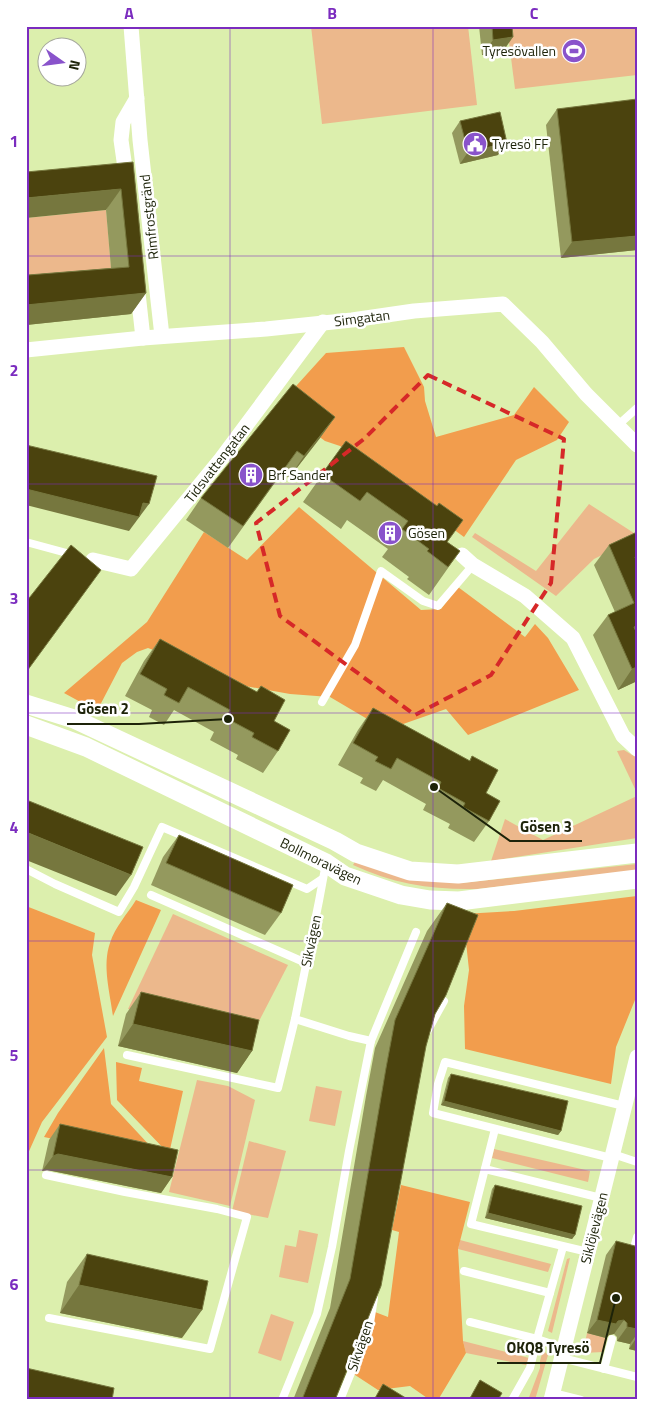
<svg xmlns="http://www.w3.org/2000/svg" width="663" height="1426" viewBox="0 0 663 1426" font-family="'Titillium Web',sans-serif">
<rect width="100%" height="100%" fill="#dcefad"/>
<g fill="#ecb88c">
<path d="M311,26H468L477,105L322,124Z"/>
<path d="M507,26H637V75L515,89Z"/>
<path d="M106,210L113,289L26,296V218Z"/>
<path d="M589,504L637,535V538L594,559L556,596L472,537L475,533L536,571Z"/>
<path d="M624,750L637,758V793L617,751Z"/>
<path d="M637,796V838L491,861L505,819L543,840Z"/>
<path d="M356,860L461,883L637,864V871L477,889C434,890 393,884 353,865Z"/>
<path d="M173,914L288,965L257,1025L243,1030L128,1009Z"/>
<path d="M197,1080L228,1086L255,1100L230,1206L169,1192Z"/>
<path d="M316,1086L342,1091L335,1126L309,1121Z"/>
<path d="M249,1141L286,1151L268,1218L232,1211Z"/>
<path d="M494,1149L590,1171L588,1182L492,1158Z"/>
<path d="M299,1230L318,1234L308,1283L279,1277L285,1245L296,1247Z"/>
<path d="M460,1240L551,1264L548,1272L458,1249Z"/>
<path d="M570,1258L552,1333L548,1331L567,1259Z"/>
<path d="M271,1314L294,1322L281,1361L258,1353Z"/>
<path d="M587,1333L607,1338L603,1352L583,1353Z"/>
<path d="M463,1341L529,1358L526,1365L466,1353Z"/>
<path d="M543,1350L548,1355L535,1400H528L540,1368V1361Z"/>
</g>
<g fill="#f29d4d">
<path d="M404,347L424,387L425,401L436,437L514,415L534,387L569,422L557,440L516,460L464,537L340,446L325,441L278,406L326,353Z"/>
<path d="M299,507L421,610L441,609L458,587L525,637L535,624L548,638L579,690L468,735L446,709L386,730L330,697L290,694L234,684L180,660L148,648L137,652L122,663L97,711L64,693L147,622L204,532L247,560Z"/>
<path d="M637,896V995L616,1047L611,1084L465,1049L464,1006L469,970L463,914L514,911Z"/>
<path d="M136,900L161,910L113,1016C110,993 102,965 110,943C115,927 128,913 136,900Z"/>
<path d="M26,906L95,933L92,955L107,1037L42,1122L26,1158Z"/>
<path d="M104,1048L111,1104L166,1163L44,1137L58,1113Z"/>
<path d="M116,1062L142,1068L139,1081L183,1091L169,1154L117,1100Z"/>
<path d="M401,1185L470,1202L458,1249L463,1341L466,1353L438,1400H430L410,1386L378,1390L352,1373L375,1312L388,1317L399,1232L392,1230Z"/>
</g>
<g fill="none" stroke-linecap="round" stroke-linejoin="round">
<g stroke="#fff" stroke-width="8">
<path d="M617,426L637,408"/>
<path d="M26,542L74,555"/>
<path d="M322,702L355,645L381,571L423,601L438,606L473,565"/>
<path d="M26,869L55,884L119,912L134,887L162,827L307,889L322,879"/>
<path d="M151,895L306,963"/>
<path d="M295,1019L349,1036L371,1041"/>
<path d="M428,1030L444,1001"/>
<path d="M127,1055L278,1088L295,1019L319,901L326,863"/>
<path d="M495,1129L471,1224L588,1252"/>
<path d="M613,1154L637,1162"/>
<path d="M611,1158L433,1113L438,1084L445,1062L624,1106"/>
<path d="M485,1169L601,1198"/>
<path d="M46,1175L125,1192L217,1209L247,1217L210,1349L49,1318"/>
<path d="M563,1247L537,1339L564,1348"/>
<path d="M632,1255L637,1237"/>
<path d="M464,1271L550,1293"/>
<path d="M470,1322L537,1339L530,1368L512,1400"/>
<path d="M562,1358L637,1377"/>
<path d="M604,1369L612,1339"/>
<path d="M553,1393L581,1400"/>
<path d="M282,1400L317,1314L332,1247L349,1151L371,1041L416,932"/>
<path d="M340,1400L369,1329L374,1298"/>
</g>
<g stroke="#fff" stroke-width="15">
<path d="M131,26L140,140L162,336"/>
<path d="M127,182L121,140L123,122L137,98"/>
<path d="M137,284L143,338"/>
<path d="M26,350L143,338L266,329L352,320L414,311L503,304L542,342L586,394L637,445"/>
<path d="M462,555L473,565L525,596L573,638L623,736L637,749"/>
<path d="M93,560L131,569L221,459L323,322"/>
<path d="M551,1400L637,1057"/>
</g>
<g stroke="#fff" stroke-width="19">
<path d="M26,704L74,719L335,841L356,853L410,871L458,874L637,853"/>
<path d="M26,725L86,747L326,863L345,876L401,895L430,900L459,901L637,879"/>
</g>
</g>
<g fill="#94995e">
<path d="M479,26H512L502,53L482,55Z"/>
<path d="M557,109L637,250L561,258L546,125Z"/>
<path d="M460,121L498,155L460,164L452,133Z"/>
<path d="M133,162L146,293L131,314L26,325V262L28,275L111,268L106,210Z"/>
<path d="M335,417L320,438L289,478L282,473L228,548L186,520L201,498Z"/>
<path d="M346,441L447,542L460,551L429,595L407,579L409,577L382,557L388,549L347,520L341,529L303,502Z"/>
<path d="M637,532V679L635,682L618,690L593,635L608,615L615,612L594,565L609,545Z"/>
<path d="M160,639L257,692L261,686L274,721L278,751L263,773L236,759L238,755L210,740L214,732L174,710L164,725L149,717L152,710L125,696L144,661Z"/>
<path d="M373,708L469,761L472,756L486,793L489,821L474,842L448,828L450,824L423,810L426,804L383,780L376,791L360,783L363,778L338,765L358,730Z"/>
<path d="M179,835L281,913L265,935L151,885L163,857Z"/>
<path d="M447,903L435,1014L426,1046L335,1400H293L330,1308L366,1096L375,1048L427,931Z"/>
<path d="M141,992L252,1051L237,1073L118,1046L126,1014Z"/>
<path d="M451,1074L561,1131L558,1135L441,1105L448,1078Z"/>
<path d="M60,1124L172,1177L161,1193L47,1170L42,1171L49,1140Z"/>
<path d="M495,1185L575,1235L572,1239L485,1218L492,1189Z"/>
<path d="M616,1241L637,1250V1351L629,1349L630,1344L617,1341V1337L614,1334L609,1335L606,1338L587,1333L606,1255Z"/>
<path d="M87,1254L182,1338L60,1313L67,1282Z"/>
</g>
<g fill="#76773e">
<path d="M513,37L502,53L482,55L493,40Z"/>
<path d="M507,143L498,155L460,164L468,152Z"/>
<path d="M121,189L106,210L26,218V198Z"/>
<path d="M637,236V250L561,258L572,242Z"/>
<path d="M146,293L131,314L26,325V305Z"/>
<path d="M335,417L320,438L289,478L304,456Z"/>
<path d="M26,489L143,503L149,504L129,531L26,505Z"/>
<path d="M637,626V639L634,627Z"/>
<path d="M637,667V679L635,682L618,690L632,669Z"/>
<path d="M26,832L131,875L116,896L26,860Z"/>
<path d="M133,1024L252,1051L237,1073L118,1046Z"/>
<path d="M444,1101L561,1131L558,1135L441,1105Z"/>
<path d="M58,1154L172,1177L161,1193L47,1170L42,1171L53,1156Z"/>
<path d="M488,1213L575,1235L572,1239L485,1218Z"/>
<path d="M79,1285L202,1310L182,1338L60,1313Z"/>
<path d="M597,1320L618,1321L624,1320L614,1334L609,1335L606,1338L587,1333Z"/>
<path d="M627,1327L637,1329V1334L630,1344L617,1341Z"/>
<path d="M637,1337V1351L629,1349Z"/>
<path d="M303,1397L311,1400H301Z"/>
</g>
<g fill="#4b430e" stroke="#76773e">
<path d="M492,26H512L513,37L493,40Z"/>
<path d="M637,99V236L572,242L557,109Z"/>
<path d="M500,112L507,143L468,152L460,121Z"/>
<path d="M133,162L146,293L26,305V262L28,275L129,267L121,189L26,198V172Z"/>
<path d="M293,384L335,417L304,456L297,451L243,526L201,498Z"/>
<path d="M346,441L437,506L439,503L463,520L447,542L460,551L448,567L427,551L429,549L402,529L408,521L367,492L360,501L322,474Z"/>
<path d="M26,445L157,476L149,504L143,503L139,517L26,489Z"/>
<path d="M637,532V556L635,557L637,562V626L634,627L637,634V667L632,669L608,615L634,603L609,545Z"/>
<path d="M71,545L101,570L27,671H26V602Z"/>
<path d="M160,639L257,692L261,686L285,700L274,721L290,730L278,751L252,737L254,733L226,718L230,710L188,687L179,703L164,695L167,689L140,674Z"/>
<path d="M373,708L470,761L472,756L498,770L486,793L500,801L489,821L463,807L465,803L438,788L441,782L397,758L391,769L375,761L378,757L353,743Z"/>
<path d="M29,801L143,847L131,875L26,832V807Z"/>
<path d="M179,835L293,885L281,913L166,863Z"/>
<path d="M447,903L478,915L446,995L435,1014L426,1046L381,1286L335,1400H311L303,1397L350,1279L386,1068L395,1020Z"/>
<path d="M141,992L259,1020L252,1051L133,1024Z"/>
<path d="M451,1074L568,1101L561,1131L444,1101Z"/>
<path d="M60,1124L178,1150L172,1177L58,1154L53,1156Z"/>
<path d="M495,1185L582,1206L575,1235L488,1213Z"/>
<path d="M616,1241L635,1246L636,1249L637,1250V1329L627,1327V1323L624,1320L618,1321L616,1324L597,1320Z"/>
<path d="M87,1254L208,1281L202,1310L79,1285Z"/>
<path d="M26,1368L114,1388L112,1400H26Z"/>
<path d="M480,1380L502,1393L498,1400H469Z"/>
<path d="M383,1384L409,1400H374Z"/>
</g>
<path fill="none" stroke="#d62828" stroke-width="4" stroke-dasharray="10 6" stroke-linejoin="round" d="M428,375L564,439L551,583L491,675L415,715L280,616L256,523L364,439Z"/>
<path fill="none" stroke="#7b2cbf" stroke-width="1" stroke-opacity="0.55" d="M230,26V1400M433,26V1400M26,256H637M26,484H637M26,713H637M26,941H637M26,1170H637"/>
<defs>
<g id="stadium-disc" transform="scale(1.25)"><circle r="9.5" fill="#8953cb" stroke="#fff"/><path d="M0-5a6.5 5 0 1 0 0 10a6.5 5 0 1 0 0-10ZM-3.5-1.8h7v3.6h-7Z" fill="#fff"/></g>
<g id="civic-disc" transform="scale(1.25)"><circle r="9.5" fill="#8953cb" stroke="#fff"/><path d="M-.6-6.5H3V-4.5H.6V-3L4-1V1h2V6H-6V1h2V-1L-.6-3ZM-1.2 2.5V6h2.4V2.5Z" fill="#fff"/></g>
<g id="building-disc" transform="scale(1.25)"><circle r="9.5" fill="#8953cb" stroke="#fff"/><path d="M-4-6H4V6H1V3H-1V6H-4ZM-2.5-4.3h1.7v1.8h-1.7ZM.8-4.3h1.7v1.8H.8ZM-2.5-1h1.7V.8h-1.7ZM.8-1h1.7V.8H.8Z" fill="#fff"/></g>
</defs>
<g fill-rule="evenodd">
<use href="#stadium-disc" x="574" y="51"/>
<use href="#civic-disc" x="475" y="144"/>
<use href="#building-disc" x="251" y="475"/>
<use href="#building-disc" x="390" y="533"/>
</g>
<g text-anchor="middle" stroke-width="5" stroke-linejoin="round" paint-order="stroke">
<g font-size="14" fill="#1d2309" stroke="#fff" text-anchor="start">
<text x="556" y="56" text-anchor="end">Tyresövallen</text>
<text x="492" y="149">Tyresö FF</text>
<text x="268" y="480">Brf Sander</text>
<text x="408" y="538">Gösen</text>
</g>
<g font-size="14" fill="#1d2309" stroke="#fff">
<text transform="translate(149 217) rotate(-96)" y="5">Rimfrostgränd</text>
<text transform="translate(362 318) rotate(-7)" y="5">Simgatan</text>
<text transform="translate(217 463) rotate(-52)" y="5">Tidsvattengatan</text>
<text transform="translate(321 861) rotate(26)" y="5">Bollmoravägen</text>
<text transform="translate(311 941) rotate(-78)" y="5">Sikvägen</text>
<text transform="translate(594 1228) rotate(-76)" y="5">Siklöjevägen</text>
<text transform="translate(360 1346) rotate(-71)" y="5">Sikvägen</text>
</g>
</g>
<path fill="none" stroke="#1d2309" stroke-width="2" d="M228 719L139 724H67M434 787L510 841H582M616 1298L600 1363H497"/>
<g fill="#1d2309" stroke="#fff" stroke-width="2">
<circle cx="228" cy="719" r="5"/>
<circle cx="434" cy="787" r="5"/>
<circle cx="616" cy="1298" r="5"/>
</g>
<g font-size="15" text-anchor="middle" font-weight="bold" fill="#1d2309" stroke="#fff" stroke-width="5" stroke-linejoin="round" paint-order="stroke">
<text x="103" y="714">Gösen 2</text>
<text x="546" y="832">Gösen 3</text>
<text x="548" y="1353">OKQ8 Tyresö</text>
</g>
<rect width="663" height="1426" fill="none" stroke="#ffffff" stroke-width="55"/>
<g transform="translate(62 62) rotate(104)"><circle r="24" fill="#ffffff" stroke="#a5a79d"/>
<path d="M0-4L9 19L0 12L-9 19Z" fill="#8953cb"/>
<text y="-8" font-size="14" font-weight="bold" text-anchor="middle" fill="#1d2309">N</text>
</g>
<rect x="28" y="28" width="608" height="1370" fill="none" stroke="#7b2cbf" stroke-width="2"/>
<g font-size="16" text-anchor="middle" font-weight="bold" fill="#7b2cbf">
<text x="129" y="19">A</text>
<text x="332" y="19">B</text>
<text x="534" y="19">C</text>
<text x="14" y="147">1</text>
<text x="14" y="376">2</text>
<text x="14" y="604">3</text>
<text x="14" y="833">4</text>
<text x="14" y="1061">5</text>
<text x="14" y="1290">6</text>
</g>
</svg>
